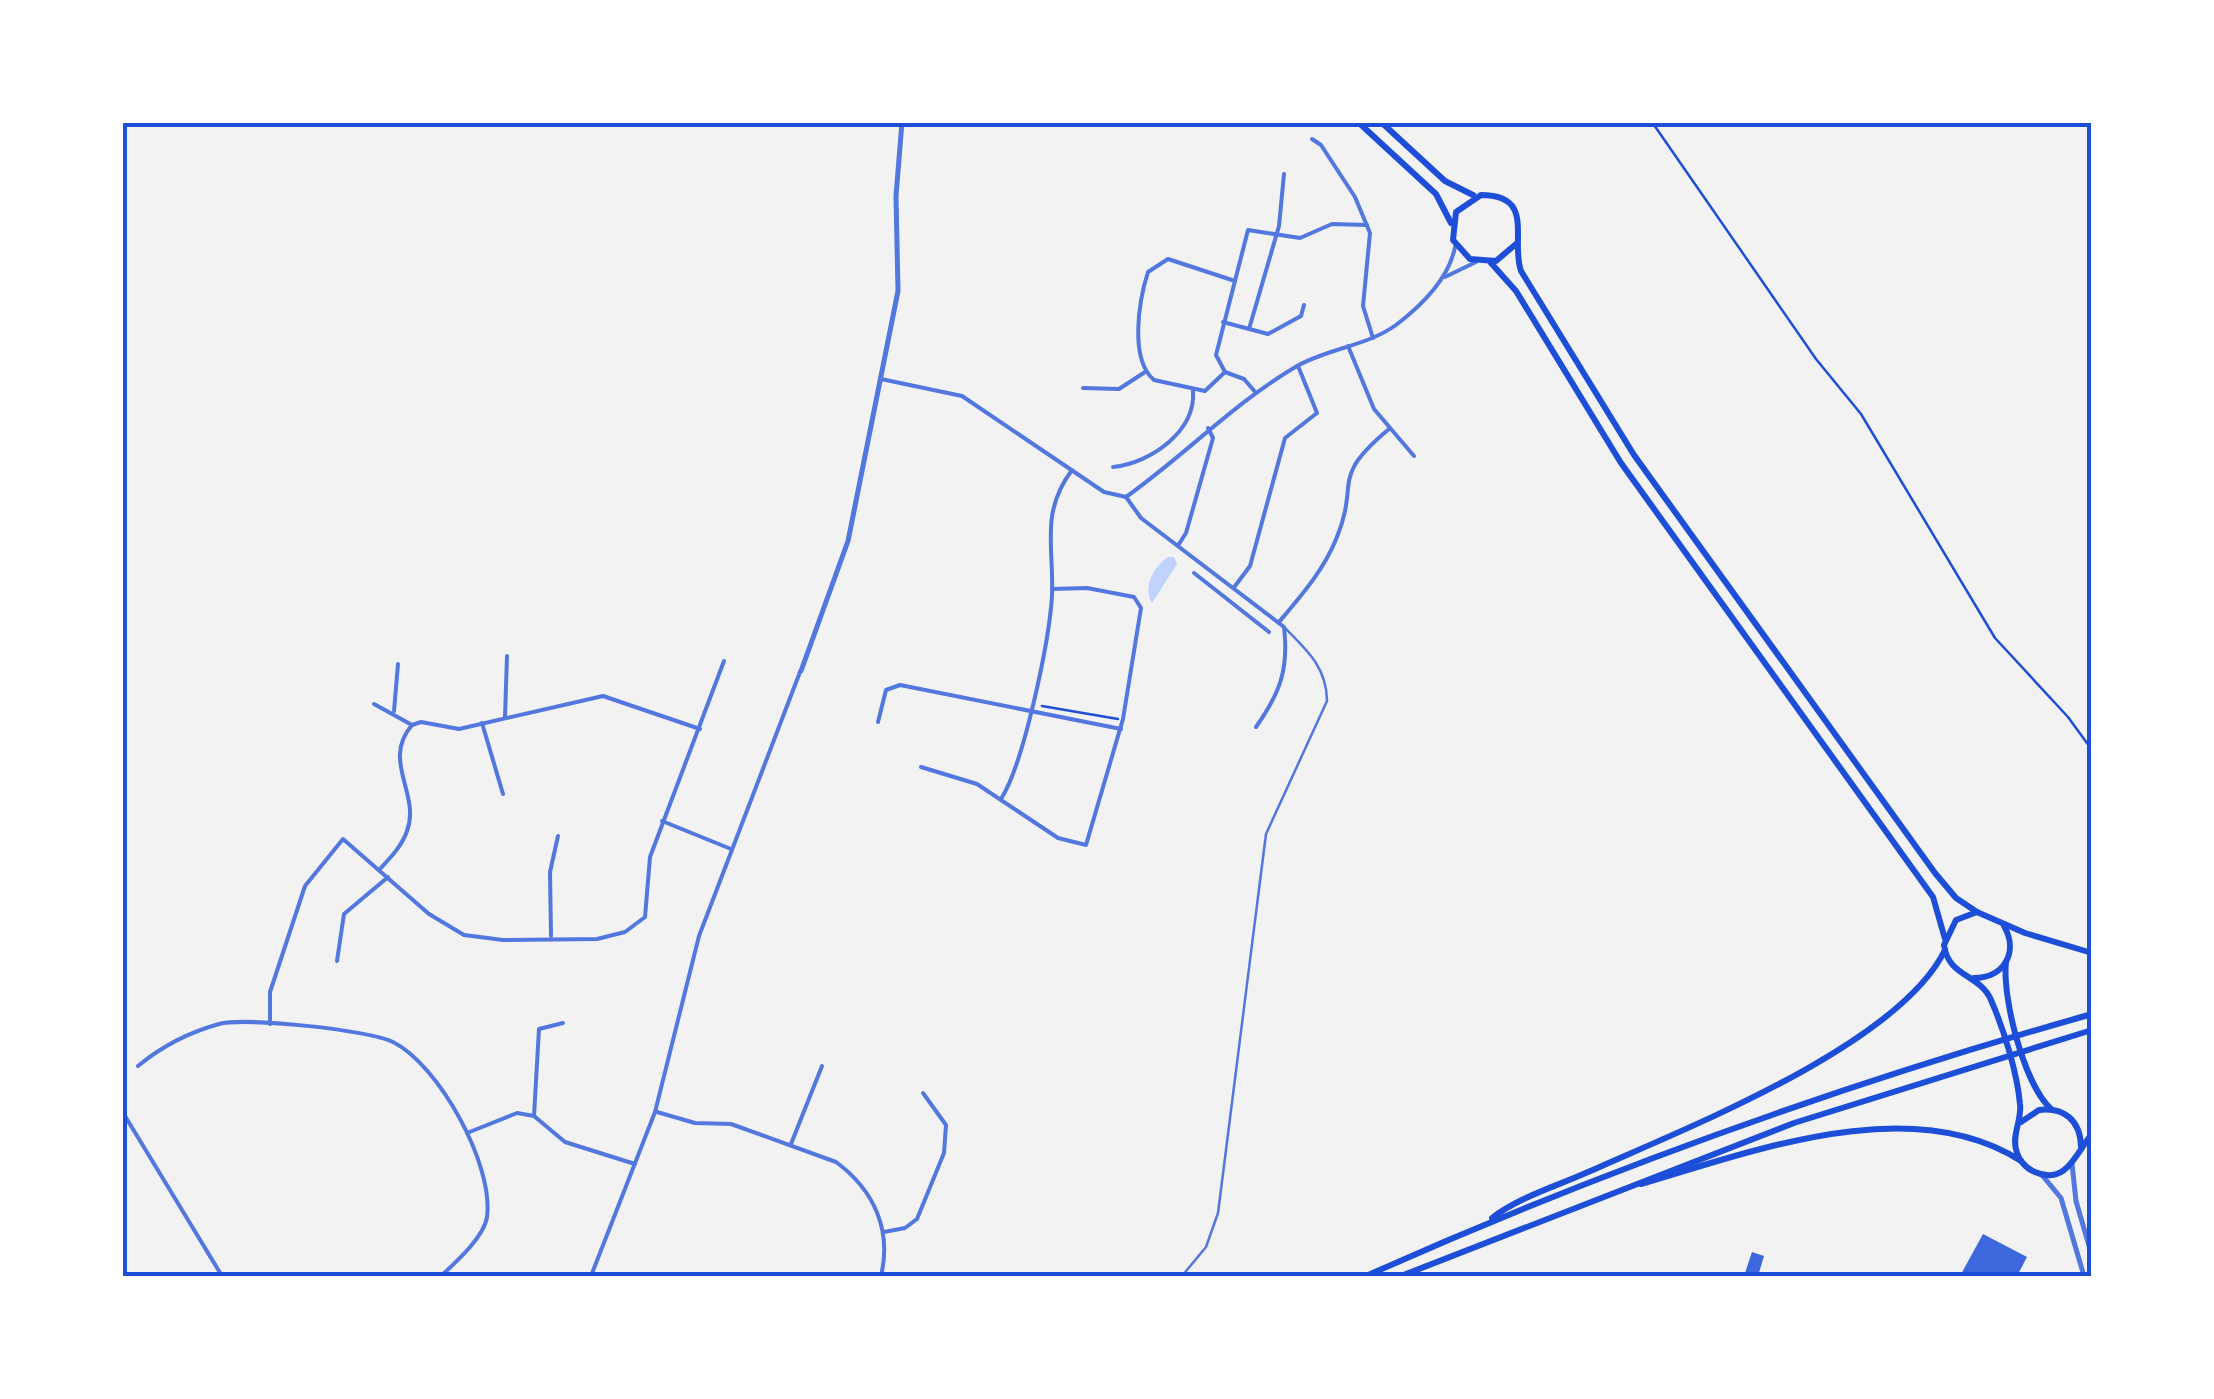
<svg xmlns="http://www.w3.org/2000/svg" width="2214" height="1399" viewBox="0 0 2214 1399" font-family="Poppins,sans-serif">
<rect width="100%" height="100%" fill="#f2f2f2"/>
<path fill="#bfd3fe" d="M1168,557H1174L1177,564L1152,603C1142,588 1154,566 1168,557Z"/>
<g fill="#3d67dc">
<path d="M1983,1234L2027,1257L2017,1276H1960Z"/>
<path d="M1752,1252L1764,1256L1758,1276H1744Z"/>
</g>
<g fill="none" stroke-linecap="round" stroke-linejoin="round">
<g stroke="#1d4ed8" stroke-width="2.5">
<path d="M1652,122L1816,359L1861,414L1995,638L2068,717L2092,750"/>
<path d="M1042,706L1118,719"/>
</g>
<path stroke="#5277de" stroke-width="2.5" d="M1182,1276L1206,1247L1218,1213L1266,834L1327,701C1327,668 1307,650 1285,628"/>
<g stroke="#5277de" stroke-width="4">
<path d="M1312,139L1321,145L1355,197L1370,233L1363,306L1373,338"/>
<path d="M1445,277L1476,262"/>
<path d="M1223,322L1268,334L1301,316L1304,305"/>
<path d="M1249,329L1279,226L1284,174"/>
<path d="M1348,346L1374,409L1414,456"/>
<path d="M1225,372L1205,391L1154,380C1129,359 1139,300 1148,272L1168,259L1235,281"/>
<path d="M881,379L962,396L1104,492L1126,497C1185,455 1234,403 1297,366C1329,348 1367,346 1396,325C1421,306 1449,278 1455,247"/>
<path d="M1083,388L1119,389L1145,372"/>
<path d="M1256,393L1244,379L1225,372L1216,355L1248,230L1300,238L1332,224L1367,225"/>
<path d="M1113,467C1151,463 1196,431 1193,391"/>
<path d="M1126,497L1141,518L1284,627C1289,669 1280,693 1256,727"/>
<path d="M1179,544L1186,533L1213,438L1208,428"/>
<path d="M1194,573L1269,632"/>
<path d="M1235,586L1250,566L1285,438L1317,413L1298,366"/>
<path d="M1279,622C1301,596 1324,570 1337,537C1360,480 1329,479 1389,429"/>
<path d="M374,704L412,725"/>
<path d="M394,711L398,664"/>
<path d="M505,717L507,656"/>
<path d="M878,722L886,690L900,685L1121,729"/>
<path d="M482,723L503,794"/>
<path d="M412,725L421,722L459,729L603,696L700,729"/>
<path d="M921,767L977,784L1058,838L1086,845L1123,719L1141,608L1134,597L1087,588L1052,589"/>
<path d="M1001,799C1024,763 1049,642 1052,596C1054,546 1040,513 1072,470"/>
<path d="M662,821L731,849"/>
<path d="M380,869C390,858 402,846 407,831C421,794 381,761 412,725"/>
<path d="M551,936L550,872L558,836"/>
<path d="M337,961L344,914L388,877"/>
<path d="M270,1024V992L305,886L343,839L429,914L464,935L503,940L597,939L625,932L645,917L650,857L724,661"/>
<path d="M138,1066C161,1047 190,1032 219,1024C245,1017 369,1030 393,1042C439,1065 494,1165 487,1217C484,1237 456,1262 441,1276"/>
<path d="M122,1111L222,1276"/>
<path d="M657,1112L695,1123L731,1124L836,1162C874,1190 892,1230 881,1276"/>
<path d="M534,1116L539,1029L563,1023"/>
<path d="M467,1133L517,1113L534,1116L565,1142L635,1164"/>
<path d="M791,1144L822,1066"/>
<path d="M884,1232L905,1228L917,1219L944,1153L946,1125L923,1093"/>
<path d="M591,1276L655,1112L699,936L800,672"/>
</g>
<g stroke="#5277de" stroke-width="5">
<path d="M801,671L848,541L898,291L896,196L902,122"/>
<path d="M2072,1164L2076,1201L2092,1256"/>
<path d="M2042,1175L2061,1198L2084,1276"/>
</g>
<g stroke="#1d4ed8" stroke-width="6">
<path d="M1358,122L1436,194L1451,223"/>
<path d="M1381,122L1445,181L1473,195"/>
<path d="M1516,244L1496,261L1470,259L1453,240L1456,212L1481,195C1536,195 1510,240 1521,271L1634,455L1935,873L1956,898L1977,912"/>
<path d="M1491,263L1516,291L1621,463L1933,897L1945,939"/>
<path d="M2092,953L2025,933L1977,912L1956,920L1944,945C1948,977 1980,974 1991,1000C2004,1030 2017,1072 2020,1104C2022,1120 2012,1134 2016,1149C2018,1159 2025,1168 2035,1172C2067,1186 2076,1152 2092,1134"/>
<path d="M2006,962C2002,998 2024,1084 2051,1109"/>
<path d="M1974,978C2004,978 2019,952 2004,926"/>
<path d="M2021,1122L2039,1110C2064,1107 2080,1120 2081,1146"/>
<path d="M1641,1184C1753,1151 1912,1091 2021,1161"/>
<path d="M1492,1218C1519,1197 1557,1186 1588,1172C1684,1129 1898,1046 1945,950"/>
<path d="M1366,1276C1601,1171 1844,1084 2092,1014"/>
<path d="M1401,1276L1794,1123L2092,1030"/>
</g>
</g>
<rect width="2214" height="1399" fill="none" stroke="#ffffff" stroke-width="250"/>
<rect x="125" y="125" width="1964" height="1149" fill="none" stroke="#1d4ed8" stroke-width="4"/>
</svg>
